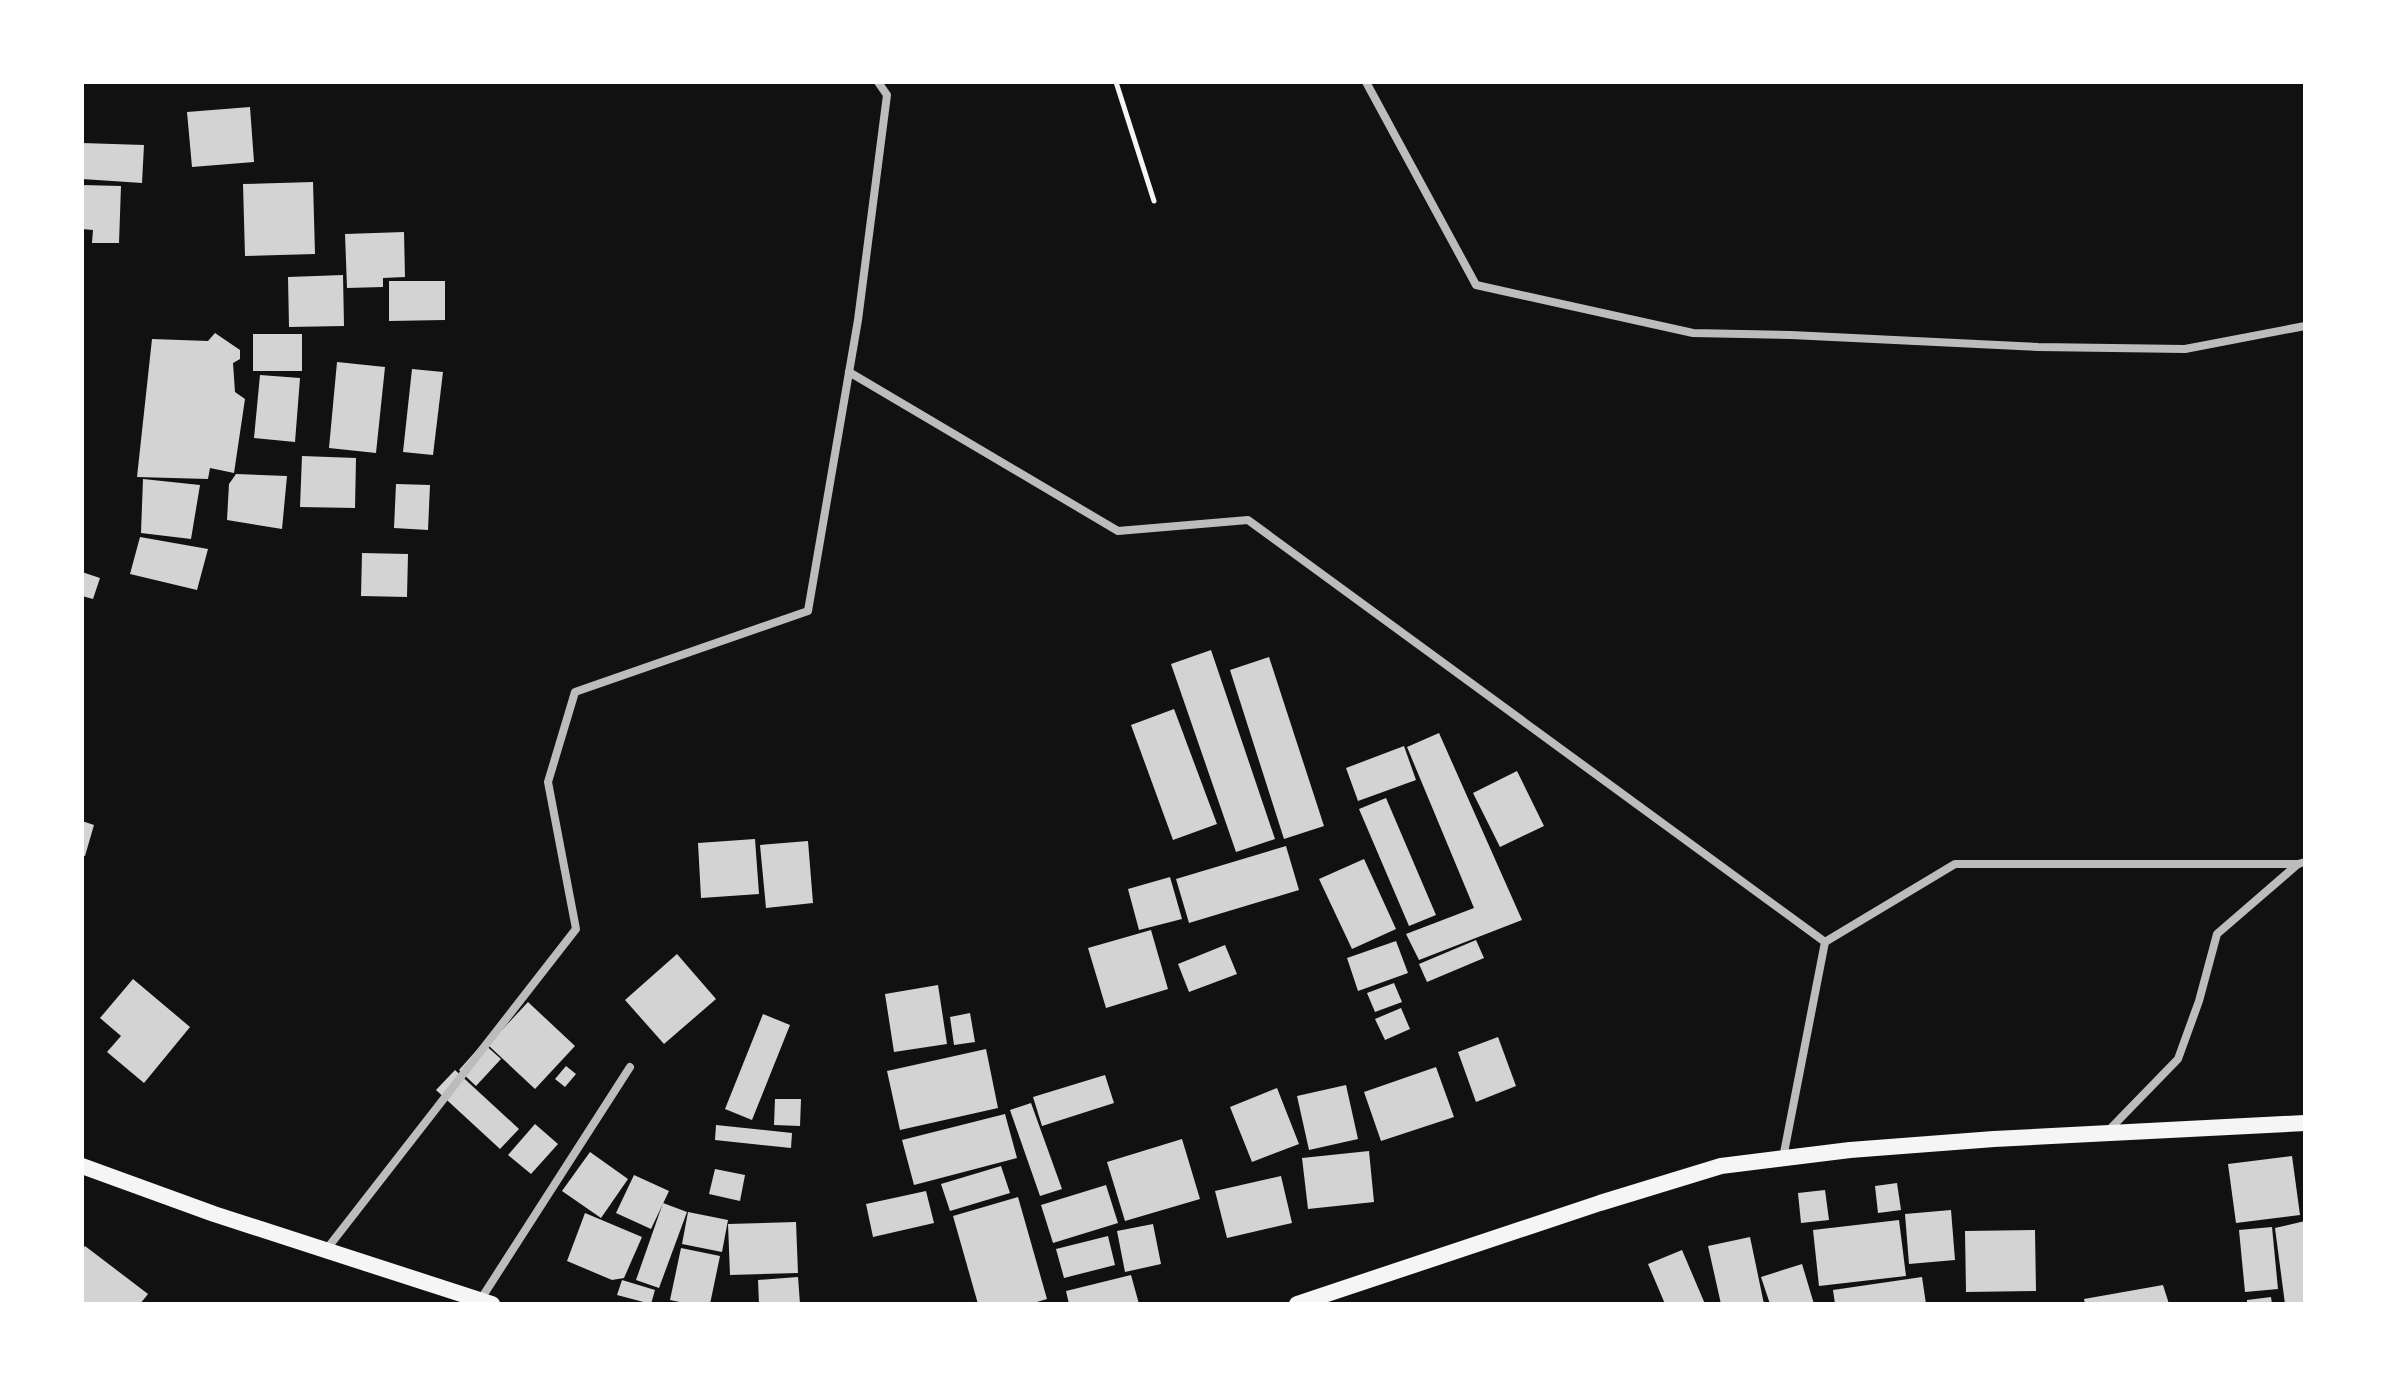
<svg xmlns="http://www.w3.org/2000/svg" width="2387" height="1386" viewBox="0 0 2387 1386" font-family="'DejaVu Sans',sans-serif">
<rect width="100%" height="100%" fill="#111"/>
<g fill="#d3d3d3">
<path d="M250,107L254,162L192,167L187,112Z"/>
<path d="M82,143L144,145L142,183L82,179Z"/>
<path d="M313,182L315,254L245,256L243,184Z"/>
<path d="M82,185L121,186L119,243H92L93,230L82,229Z"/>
<path d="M404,232L405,277L383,278V287L347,288L345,234Z"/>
<path d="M343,275L344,326L289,327L288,277Z"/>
<path d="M389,281H445V320L389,321Z"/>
<path d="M215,333L240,350V359L233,363L235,392L245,399L234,473L210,468L208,479L137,477L152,339L208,341Z"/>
<rect x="253" y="334" width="49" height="37"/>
<path d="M337,362L385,367L376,453L329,448Z"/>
<path d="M412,369L443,372L433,455L403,452Z"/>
<path d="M260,375L300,378L295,442L254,438Z"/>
<path d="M302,456L356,458L355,508L300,507Z"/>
<path d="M236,474L287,476L282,529L227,520L229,484Z"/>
<path d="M143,479L200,485L191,539L141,533Z"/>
<path d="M396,484L430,485L428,530L394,528Z"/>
<path d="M140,537L208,549L197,590L130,574Z"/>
<path d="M362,553L408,554L407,597L361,596Z"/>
<path d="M82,572L100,578L93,599L82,596Z"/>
<path d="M1211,650L1275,839L1236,852L1171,664Z"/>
<path d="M1269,657L1324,826L1284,839L1230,670Z"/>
<path d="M1174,709L1217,824L1173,840L1131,725Z"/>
<path d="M1439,733L1522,920L1419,960L1406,934L1474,908L1407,747Z"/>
<path d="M1404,746L1416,780L1358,801L1346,768Z"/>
<path d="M1517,771L1544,826L1500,847L1473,793Z"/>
<path d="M1386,798L1436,915L1409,926L1359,809Z"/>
<path d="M82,821L94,825L85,856L82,855Z"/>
<path d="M755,839L759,894L701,898L698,843Z"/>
<path d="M808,841L813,903L766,908L760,845Z"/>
<path d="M1286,846L1299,890L1189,923L1176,879Z"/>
<path d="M1364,859L1396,929L1352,949L1319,879Z"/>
<path d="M1170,877L1182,919L1139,930L1128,889Z"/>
<path d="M1151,930L1168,989L1106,1008L1088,948Z"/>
<path d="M1476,940L1484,958L1427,982L1419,964Z"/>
<path d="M1396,941L1408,973L1358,991L1347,958Z"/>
<path d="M1225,945L1237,974L1189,992L1178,964Z"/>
<path d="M677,954L716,999L664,1044L625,1000Z"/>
<path d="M133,979L190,1027L144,1083L107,1052L121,1036L100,1018Z"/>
<path d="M1394,983L1402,1002L1375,1012L1367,993Z"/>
<path d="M938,985L947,1044L894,1052L885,994Z"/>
<path d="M528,1002L575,1046L535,1089L488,1045Z"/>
<path d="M1401,1008L1410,1029L1385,1040L1375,1019Z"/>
<path d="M970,1013L975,1042L954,1045L950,1017Z"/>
<path d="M763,1014L790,1025L752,1120L725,1109Z"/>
<path d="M1498,1037L1516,1086L1476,1102L1458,1052Z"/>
<path d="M483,1043L501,1059L476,1086L459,1070Z"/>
<path d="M986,1049L998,1108L900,1130L887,1071Z"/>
<path d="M566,1066L576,1074L565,1087L555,1079Z"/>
<path d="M1436,1067L1454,1117L1381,1141L1364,1092Z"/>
<path d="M455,1070L519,1129L500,1149L436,1090Z"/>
<path d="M1105,1075L1114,1103L1042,1126L1033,1097Z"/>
<path d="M1346,1085L1358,1139L1309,1150L1297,1096Z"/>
<path d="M1277,1088L1299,1144L1252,1162L1230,1107Z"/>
<path d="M775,1099H801L800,1126L774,1125Z"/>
<path d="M1031,1103L1062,1189L1040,1196L1010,1110Z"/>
<path d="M1005,1114L1017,1158L914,1185L902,1140Z"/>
<path d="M535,1124L558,1144L531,1174L508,1155Z"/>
<path d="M716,1125L792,1133L791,1148L715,1140Z"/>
<path d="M1182,1139L1200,1199L1125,1221L1107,1162Z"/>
<path d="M1369,1151L1374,1202L1308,1209L1302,1158Z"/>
<path d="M590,1152L628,1179L601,1218L562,1191Z"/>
<path d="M2292,1156L2300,1215L2236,1223L2228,1164Z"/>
<path d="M1001,1166L1010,1193L950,1211L941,1184Z"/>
<path d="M715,1169L745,1175L740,1201L709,1194Z"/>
<path d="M634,1175L669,1191L651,1229L616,1213Z"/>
<path d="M1281,1176L1292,1223L1227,1238L1215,1191Z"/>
<path d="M1897,1183L1901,1210L1878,1213L1875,1186Z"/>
<path d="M1106,1185L1118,1223L1053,1243L1041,1205Z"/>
<path d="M1825,1190L1829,1220L1801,1223L1798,1193Z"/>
<path d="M926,1191L934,1223L873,1237L866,1204Z"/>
<path d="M1018,1197L1047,1299L1030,1304H978L953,1216Z"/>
<path d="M663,1203L687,1212L659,1288L636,1280Z"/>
<path d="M1951,1210L1955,1260L1909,1264L1905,1214Z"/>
<path d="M688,1212L728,1220L722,1252L682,1244Z"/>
<path d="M585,1213L642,1237L624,1278L612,1280L567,1261Z"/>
<path d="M1899,1220L1906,1276L1819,1286L1813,1230Z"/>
<path d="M2305,1221V1304H2285L2275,1228Z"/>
<path d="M796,1222L798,1273L730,1275L728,1224Z"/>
<path d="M1153,1224L1161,1264L1125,1272L1117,1231Z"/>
<path d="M2272,1227L2278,1289L2245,1292L2239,1230Z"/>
<path d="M2035,1230L2036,1291L1966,1292L1965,1231Z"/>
<path d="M1108,1236L1115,1265L1064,1278L1056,1249Z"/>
<path d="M1750,1237L1764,1304H1721L1708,1246Z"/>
<path d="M85,1246L148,1294L140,1304H82V1250Z"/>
<path d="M681,1248L720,1256L710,1304H689L670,1300Z"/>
<path d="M1682,1250L1705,1304H1665L1648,1264Z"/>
<path d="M1802,1264L1814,1304H1770L1761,1277Z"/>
<path d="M1131,1275L1139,1304H1069L1066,1291Z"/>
<path d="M798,1277L800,1304H759L758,1280Z"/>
<path d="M1922,1277L1926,1304H1835L1833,1290Z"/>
<path d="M622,1280L655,1290L651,1304L617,1295Z"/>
<path d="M2163,1285L2169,1304H2085L2084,1299Z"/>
<path d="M2271,1297L2272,1304H2247V1300Z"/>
</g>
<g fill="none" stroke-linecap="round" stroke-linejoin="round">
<path stroke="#f5f5f5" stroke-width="5" d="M1116,82L1154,201"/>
<g stroke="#bcbcbc" stroke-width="8">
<path d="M1366,82L1476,285L1693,333L1791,335L2038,347L2185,349L2305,326"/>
<path d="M849,372L1118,531L1248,520L1825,942L1783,1158"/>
<path d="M1825,942L1955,864H2298"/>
<path d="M2107,1132L2178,1059L2199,1001L2217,934L2298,864L2305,862"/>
<path d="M326,1250L576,929L548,782L575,692L808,611L858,320L887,95L878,82"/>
<path d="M479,1302L630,1067"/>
</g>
<g stroke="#f5f5f5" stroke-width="16">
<path d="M82,1166L214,1214L492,1304"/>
<path d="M1297,1304L1600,1203L1721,1166L1850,1150L1994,1139L2305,1123"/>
</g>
</g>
<rect width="2387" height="1386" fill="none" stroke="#ffffff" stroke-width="168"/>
</svg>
